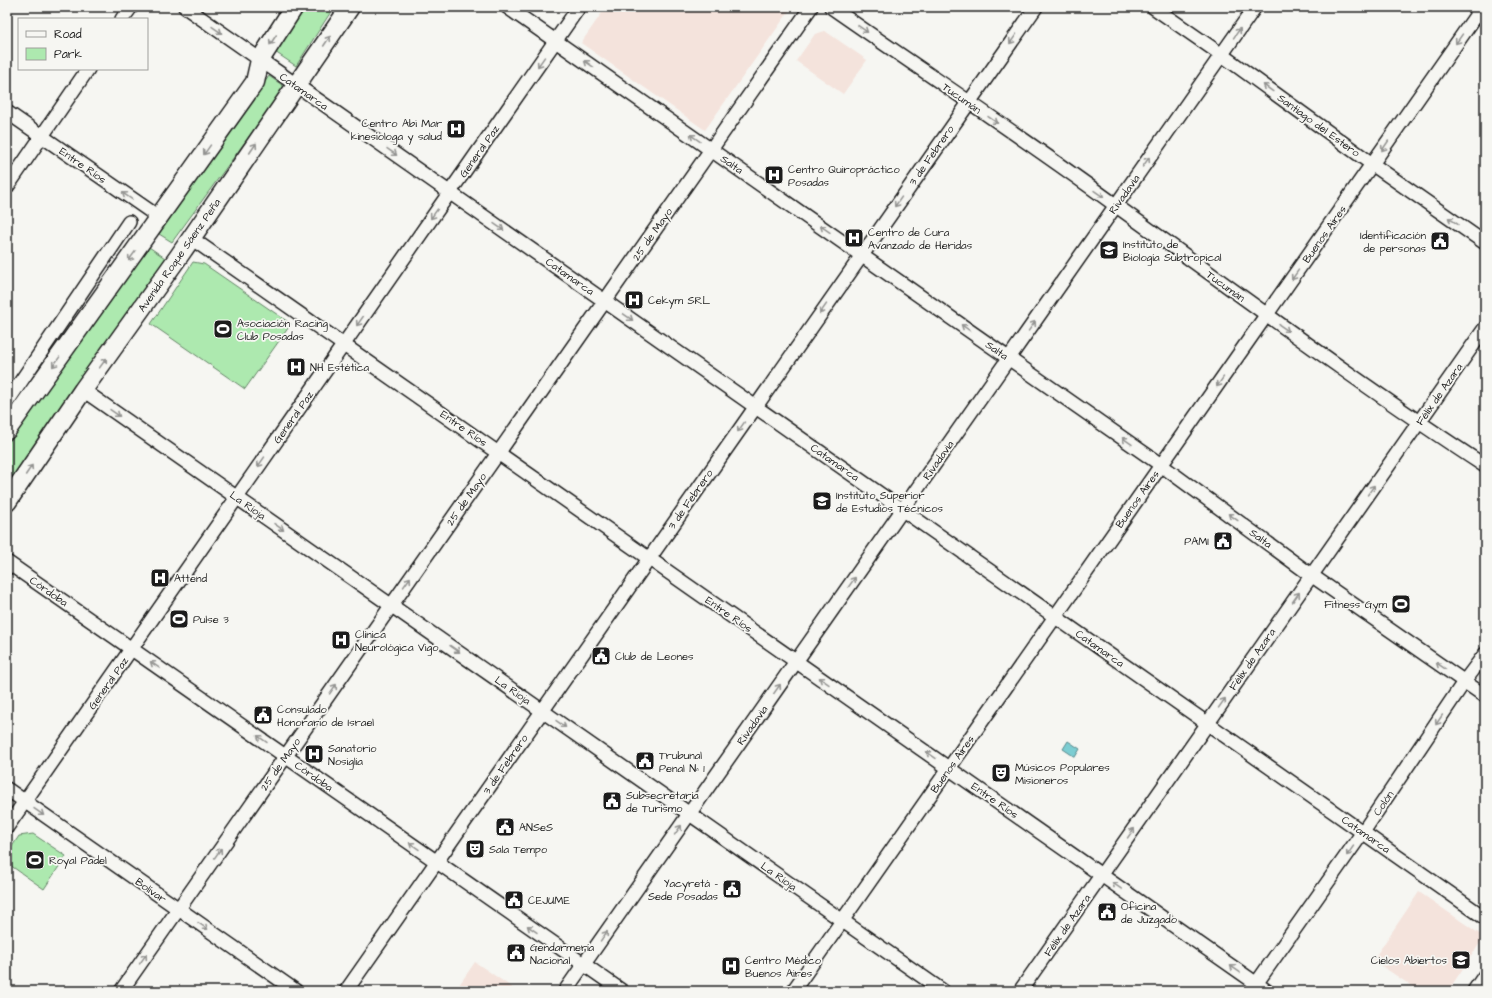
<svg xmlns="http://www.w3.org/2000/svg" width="1492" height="998" viewBox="0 0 1492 998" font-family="'Architects Daughter',sans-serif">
<rect width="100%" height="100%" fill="#f6f6f2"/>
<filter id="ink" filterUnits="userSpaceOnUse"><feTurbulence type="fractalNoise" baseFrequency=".025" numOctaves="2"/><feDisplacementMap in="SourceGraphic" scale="8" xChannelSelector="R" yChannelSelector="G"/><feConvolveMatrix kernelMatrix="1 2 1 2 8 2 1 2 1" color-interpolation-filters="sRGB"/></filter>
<g filter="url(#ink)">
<g fill="#f4e3dc">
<path d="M606,7H792L705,130L581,43Z"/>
<path d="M825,31L867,60L843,94L796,61L815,34Z"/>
<path d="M1419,892L1484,937L1448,991H1419L1373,960Z"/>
<path d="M475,962L517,991H455Z"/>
</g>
<g fill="#ade9af" stroke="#648266">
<path d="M300,7H334L296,66L272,50Z"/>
<path d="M269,76L285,87L172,242L159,234Z"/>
<path d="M146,245L168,260L7,486V445Z"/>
<path d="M193,262L204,264L291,324L245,389L151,324Z"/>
<path d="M33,834L66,856L44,889L7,863V854L19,836Z"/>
</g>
<path fill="#7bcdd2" stroke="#558689" d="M1068,741L1080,749L1075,757L1063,749Z"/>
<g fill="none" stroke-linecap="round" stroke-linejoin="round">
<g stroke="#1c1c1c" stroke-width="16">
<g id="minor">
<path d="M185,7L1485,918"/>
<path d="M507,7L1161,465L1311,575L1485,696"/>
<path d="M831,7C927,74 1024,138 1118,207C1239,294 1359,384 1485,466"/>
<path d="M1153,7L1222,55L1372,164L1485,243"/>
<path d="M122,19L131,7"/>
<path d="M7,112L160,218"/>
<path d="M7,187L88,69"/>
<path d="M191,238L1267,991"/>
<path d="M83,390L943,991"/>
<path d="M7,402L129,222"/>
<path d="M7,562L622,991"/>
<path d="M7,789L296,991"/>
<path d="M7,827L579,7"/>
<path d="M121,991L811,7"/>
<path d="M346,991L1036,7"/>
<path d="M565,991L1255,7"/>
<path d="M793,991L1482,7"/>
<path d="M1020,991L1485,328"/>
<path d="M1251,991L1363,832L1464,682L1485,654"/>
<path d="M1474,991L1485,975"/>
</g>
</g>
<g stroke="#1c1c1c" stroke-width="21">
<g id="secondary">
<path d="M7,430L255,82L260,60L294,7"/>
<path d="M7,502L83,390L179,256L350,7"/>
</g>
</g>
<use href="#minor" stroke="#f6f6f2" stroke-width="13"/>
<use href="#secondary" stroke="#f6f6f2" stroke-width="18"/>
</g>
<defs><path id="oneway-shaft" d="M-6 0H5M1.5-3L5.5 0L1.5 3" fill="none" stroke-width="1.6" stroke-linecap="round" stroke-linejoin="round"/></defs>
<g stroke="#949492">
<use href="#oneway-shaft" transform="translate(863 29) rotate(35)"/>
<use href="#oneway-shaft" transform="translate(217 30) rotate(35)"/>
<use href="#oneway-shaft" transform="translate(1237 33) rotate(-55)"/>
<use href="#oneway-shaft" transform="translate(1013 39) rotate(125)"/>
<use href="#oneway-shaft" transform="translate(1459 39) rotate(125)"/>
<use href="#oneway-shaft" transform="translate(273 40) rotate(123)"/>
<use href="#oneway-shaft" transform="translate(327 41) rotate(-56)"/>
<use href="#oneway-shaft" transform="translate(541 62) rotate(125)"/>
<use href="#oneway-shaft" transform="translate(589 64) rotate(-145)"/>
<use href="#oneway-shaft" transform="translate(1268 88) rotate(-144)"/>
<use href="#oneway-shaft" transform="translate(993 120) rotate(35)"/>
<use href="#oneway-shaft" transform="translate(695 138) rotate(-145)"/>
<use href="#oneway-shaft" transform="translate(1385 146) rotate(124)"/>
<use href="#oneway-shaft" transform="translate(253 148) rotate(-56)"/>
<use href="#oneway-shaft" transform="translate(207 150) rotate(125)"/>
<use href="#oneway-shaft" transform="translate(392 152) rotate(35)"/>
<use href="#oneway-shaft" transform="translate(1146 162) rotate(-55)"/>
<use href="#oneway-shaft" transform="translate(1099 194) rotate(35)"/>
<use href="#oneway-shaft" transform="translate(127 196) rotate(-145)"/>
<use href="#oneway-shaft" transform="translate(898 202) rotate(125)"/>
<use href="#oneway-shaft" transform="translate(434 214) rotate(125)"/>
<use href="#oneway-shaft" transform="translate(1453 221) rotate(-145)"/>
<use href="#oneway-shaft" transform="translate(499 227) rotate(35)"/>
<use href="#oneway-shaft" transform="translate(825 229) rotate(-145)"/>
<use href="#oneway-shaft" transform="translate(132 256) rotate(126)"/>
<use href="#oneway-shaft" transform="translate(1295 275) rotate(125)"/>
<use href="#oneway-shaft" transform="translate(823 309) rotate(125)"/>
<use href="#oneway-shaft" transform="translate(628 317) rotate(35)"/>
<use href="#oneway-shaft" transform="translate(360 321) rotate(125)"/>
<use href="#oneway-shaft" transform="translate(1032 326) rotate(-55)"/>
<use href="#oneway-shaft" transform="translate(966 328) rotate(-145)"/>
<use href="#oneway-shaft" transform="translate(1284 328) rotate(35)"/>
<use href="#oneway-shaft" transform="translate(56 362) rotate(126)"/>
<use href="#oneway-shaft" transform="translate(103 363) rotate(-54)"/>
<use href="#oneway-shaft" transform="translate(1220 382) rotate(125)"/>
<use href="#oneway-shaft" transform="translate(115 413) rotate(35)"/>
<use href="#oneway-shaft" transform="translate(741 427) rotate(125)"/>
<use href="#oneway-shaft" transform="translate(1127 441) rotate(-145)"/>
<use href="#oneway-shaft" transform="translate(261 462) rotate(125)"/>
<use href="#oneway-shaft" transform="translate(29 470) rotate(-56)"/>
<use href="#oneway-shaft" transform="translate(1371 490) rotate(-55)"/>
<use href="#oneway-shaft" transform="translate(1233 517) rotate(-144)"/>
<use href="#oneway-shaft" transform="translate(279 527) rotate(35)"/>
<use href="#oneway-shaft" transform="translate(407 582) rotate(-55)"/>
<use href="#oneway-shaft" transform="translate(852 582) rotate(-55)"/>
<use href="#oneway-shaft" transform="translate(1296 597) rotate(-55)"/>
<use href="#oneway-shaft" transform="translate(455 649) rotate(35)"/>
<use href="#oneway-shaft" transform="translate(155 665) rotate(-145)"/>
<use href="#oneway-shaft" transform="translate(1441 666) rotate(-145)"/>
<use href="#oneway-shaft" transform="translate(824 681) rotate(-145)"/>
<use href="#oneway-shaft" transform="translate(333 689) rotate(-55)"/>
<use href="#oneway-shaft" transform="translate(777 689) rotate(-55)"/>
<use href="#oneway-shaft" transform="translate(1222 703) rotate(-55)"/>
<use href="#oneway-shaft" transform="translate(1439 720) rotate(124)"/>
<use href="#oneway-shaft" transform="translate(561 724) rotate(35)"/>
<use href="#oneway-shaft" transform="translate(262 739) rotate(-145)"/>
<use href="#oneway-shaft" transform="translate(931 755) rotate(-145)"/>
<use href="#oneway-shaft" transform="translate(39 812) rotate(35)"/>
<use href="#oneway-shaft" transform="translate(678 830) rotate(-55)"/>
<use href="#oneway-shaft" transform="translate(1131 833) rotate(-55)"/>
<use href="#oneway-shaft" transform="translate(414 846) rotate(-145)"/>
<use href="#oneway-shaft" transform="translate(1350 851) rotate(125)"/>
<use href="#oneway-shaft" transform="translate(218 853) rotate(-55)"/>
<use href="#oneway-shaft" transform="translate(1117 886) rotate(-145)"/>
<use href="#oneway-shaft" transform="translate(203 926) rotate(35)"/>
<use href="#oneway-shaft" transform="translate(532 929) rotate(-145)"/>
<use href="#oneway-shaft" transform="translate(604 936) rotate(-55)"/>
<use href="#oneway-shaft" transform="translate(143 959) rotate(-55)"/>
<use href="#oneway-shaft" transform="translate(1235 969) rotate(-145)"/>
</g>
</g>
<defs>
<g id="hospital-square" transform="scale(1)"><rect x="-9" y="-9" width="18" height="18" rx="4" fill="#1c1c1c" stroke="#f6f6f2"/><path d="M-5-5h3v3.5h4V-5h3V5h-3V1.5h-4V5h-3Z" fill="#fff"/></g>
<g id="civic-square" transform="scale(1)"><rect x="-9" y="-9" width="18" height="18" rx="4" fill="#1c1c1c" stroke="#f6f6f2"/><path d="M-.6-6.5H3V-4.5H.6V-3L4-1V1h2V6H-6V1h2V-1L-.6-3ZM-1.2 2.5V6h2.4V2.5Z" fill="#fff"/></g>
<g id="university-square" transform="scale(1)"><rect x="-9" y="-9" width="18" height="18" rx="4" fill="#1c1c1c" stroke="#f6f6f2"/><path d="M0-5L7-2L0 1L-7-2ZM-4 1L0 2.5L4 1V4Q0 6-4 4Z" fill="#fff"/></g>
<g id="stadium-square" transform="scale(1)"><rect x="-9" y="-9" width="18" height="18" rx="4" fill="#1c1c1c" stroke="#f6f6f2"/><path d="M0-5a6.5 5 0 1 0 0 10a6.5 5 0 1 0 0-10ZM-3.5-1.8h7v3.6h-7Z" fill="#fff"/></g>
<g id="theatre-square" transform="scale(1)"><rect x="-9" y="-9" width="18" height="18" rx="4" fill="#1c1c1c" stroke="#f6f6f2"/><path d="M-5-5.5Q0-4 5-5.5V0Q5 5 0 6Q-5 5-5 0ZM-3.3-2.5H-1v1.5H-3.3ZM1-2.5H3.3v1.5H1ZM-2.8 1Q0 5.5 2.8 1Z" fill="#fff"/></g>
</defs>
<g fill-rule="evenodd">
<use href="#hospital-square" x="456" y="129"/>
<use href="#hospital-square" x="774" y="175"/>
<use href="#hospital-square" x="854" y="238"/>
<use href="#civic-square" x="1440" y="241"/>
<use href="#university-square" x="1109" y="250"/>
<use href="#hospital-square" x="634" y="300"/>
<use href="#stadium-square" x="223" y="329"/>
<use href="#hospital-square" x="296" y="367"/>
<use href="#university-square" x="822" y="501"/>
<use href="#civic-square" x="1223" y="541"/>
<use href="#hospital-square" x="160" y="578"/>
<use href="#stadium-square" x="1401" y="604"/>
<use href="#stadium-square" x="179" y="619"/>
<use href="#hospital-square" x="341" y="640"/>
<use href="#civic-square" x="601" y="656"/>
<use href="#civic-square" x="263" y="715"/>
<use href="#hospital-square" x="314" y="754"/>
<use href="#civic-square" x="645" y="761"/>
<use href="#theatre-square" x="1001" y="773"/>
<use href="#civic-square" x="612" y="801"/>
<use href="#civic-square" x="505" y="827"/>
<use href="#theatre-square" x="475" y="849"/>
<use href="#stadium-square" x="35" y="860"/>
<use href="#civic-square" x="732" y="889"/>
<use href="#civic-square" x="514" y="900"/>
<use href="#civic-square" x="1107" y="912"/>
<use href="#civic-square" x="516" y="953"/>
<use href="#university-square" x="1461" y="960"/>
<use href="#hospital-square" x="731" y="966"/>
</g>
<g text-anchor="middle" stroke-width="3.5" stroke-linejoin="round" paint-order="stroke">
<g font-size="11" fill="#1c1c1c" stroke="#f6f6f2">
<text transform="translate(304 91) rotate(35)" y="4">Catamarca</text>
<text transform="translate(962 98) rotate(35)" y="4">Tucumán</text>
<text transform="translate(1319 125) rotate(36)" y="4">Santiago del Estero</text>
<text transform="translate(479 151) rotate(-55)" y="4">General Paz</text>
<text transform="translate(931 155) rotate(-55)" y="4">3 de Febrero</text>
<text transform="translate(732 164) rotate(35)" y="4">Salta</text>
<text transform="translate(83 165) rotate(35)" y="4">Entre Ríos</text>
<text transform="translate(1124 194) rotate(-55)" y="4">Rivadavia</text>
<text transform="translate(652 234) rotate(-55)" y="4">25 de Mayo</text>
<text transform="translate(1324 234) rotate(-55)" y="4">Buenos Aires</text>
<text transform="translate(179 255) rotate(-55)" y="4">Avenida Roque Sáenz Peña</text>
<text transform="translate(570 276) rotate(35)" y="4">Catamarca</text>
<text transform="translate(1226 286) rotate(36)" y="4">Tucumán</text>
<text transform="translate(997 350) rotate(35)" y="4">Salta</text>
<text transform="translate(1439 394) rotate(-55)" y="4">Félix de Azara</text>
<text transform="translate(293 417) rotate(-55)" y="4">General Paz</text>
<text transform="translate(464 428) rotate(35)" y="4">Entre Ríos</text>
<text transform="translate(938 460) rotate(-55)" y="4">Rivadavia</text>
<text transform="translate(835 462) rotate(35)" y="4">Catamarca</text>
<text transform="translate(466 499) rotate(-55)" y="4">25 de Mayo</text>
<text transform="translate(690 499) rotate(-55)" y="4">3 de Febrero</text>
<text transform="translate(1137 499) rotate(-55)" y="4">Buenos Aires</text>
<text transform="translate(248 505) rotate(35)" y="4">La Rioja</text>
<text transform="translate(1261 538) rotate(36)" y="4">Salta</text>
<text transform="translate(49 591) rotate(35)" y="4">Córdoba</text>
<text transform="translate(729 614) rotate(35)" y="4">Entre Ríos</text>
<text transform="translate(1100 648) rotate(35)" y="4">Catamarca</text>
<text transform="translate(1252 659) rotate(-55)" y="4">Félix de Azara</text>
<text transform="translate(108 683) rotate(-55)" y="4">General Paz</text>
<text transform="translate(513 690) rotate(35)" y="4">La Rioja</text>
<text transform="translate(752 725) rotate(-55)" y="4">Rivadavia</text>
<text transform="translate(280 764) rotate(-55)" y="4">25 de Mayo</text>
<text transform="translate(505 764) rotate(-55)" y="4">3 de Febrero</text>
<text transform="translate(952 764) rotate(-55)" y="4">Buenos Aires</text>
<text transform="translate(314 776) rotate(35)" y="4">Córdoba</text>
<text transform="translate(995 800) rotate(35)" y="4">Entre Ríos</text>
<text transform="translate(1383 803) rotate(-56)" y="4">Colón</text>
<text transform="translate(1366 834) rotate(35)" y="4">Catamarca</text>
<text transform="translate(779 876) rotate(35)" y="4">La Rioja</text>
<text transform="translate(151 890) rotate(35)" y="4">Bolívar</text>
<text transform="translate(1067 925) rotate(-55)" y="4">Félix de Azara</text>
</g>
<g font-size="11" fill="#1c1c1c" stroke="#f6f6f2" text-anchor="start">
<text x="442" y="127" text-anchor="end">Centro Abi Mar<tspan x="442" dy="13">kinesiologa y salud</tspan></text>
<text x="788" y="173">Centro Quiropráctico<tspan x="788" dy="13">Posadas</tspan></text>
<text x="868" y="236">Centro de Cura<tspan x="868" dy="13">Avanzado de Heridas</tspan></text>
<text x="1426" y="239" text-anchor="end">Identificación<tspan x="1426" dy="13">de personas</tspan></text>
<text x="1123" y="248">Instituto de<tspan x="1123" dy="13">Biología Subtropical</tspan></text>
<text x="648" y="304">Cekym SRL</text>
<text x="237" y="327">Asociación Racing<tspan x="237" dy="13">Club Posadas</tspan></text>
<text x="310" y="371">NH Estética</text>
<text x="836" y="499">Instituto Superior<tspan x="836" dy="13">de Estudios Técnicos</tspan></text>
<text x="1209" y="545" text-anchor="end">PAMI</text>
<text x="174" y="582">Attend</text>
<text x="1387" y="608" text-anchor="end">Fitness Gym</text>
<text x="193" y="623">Pulse 3</text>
<text x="355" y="638">Clínica<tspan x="355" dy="13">Neurológica Vigo</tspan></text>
<text x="615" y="660">Club de Leones</text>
<text x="277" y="713">Consulado<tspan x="277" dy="13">Honorario de Israel</tspan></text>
<text x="328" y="752">Sanatorio<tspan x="328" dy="13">Nosiglia</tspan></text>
<text x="659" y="759">Trubunal<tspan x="659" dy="13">Penal Nª 1</tspan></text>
<text x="1015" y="771">Músicos Populares<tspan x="1015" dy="13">Misioneros</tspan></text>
<text x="626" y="799">Subsecretaría<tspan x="626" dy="13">de Turismo</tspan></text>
<text x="519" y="831">ANSeS</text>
<text x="489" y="853">Sala Tempo</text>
<text x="49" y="864">Royal Padel</text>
<text x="718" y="887" text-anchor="end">Yacyretá -<tspan x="718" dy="13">Sede Posadas</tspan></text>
<text x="528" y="904">CEJUME</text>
<text x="1121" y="910">Oficina<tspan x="1121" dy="13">de Juzgado</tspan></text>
<text x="530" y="951">Gendarmería<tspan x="530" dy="13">Nacional</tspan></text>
<text x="745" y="964">Centro Médico<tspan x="745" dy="13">Buenos Aires</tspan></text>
<text x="1447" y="964" text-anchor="end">Cielos Abiertos</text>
</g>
</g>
<rect width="1492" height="998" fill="none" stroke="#f6f6f2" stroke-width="24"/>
<rect x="12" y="12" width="1468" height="974" fill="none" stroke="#1c1c1c" stroke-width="1.5" filter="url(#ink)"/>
<rect x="18" y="18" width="130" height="52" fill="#f6f6f2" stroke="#9f9f9c"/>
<rect x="26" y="31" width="20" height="6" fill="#f6f6f2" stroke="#9f9f9c"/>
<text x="54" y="38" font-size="12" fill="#1c1c1c">Road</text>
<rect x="26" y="48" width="20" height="12" fill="#ade9af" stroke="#9f9f9c"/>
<text x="54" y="58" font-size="12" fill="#1c1c1c">Park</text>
</svg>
